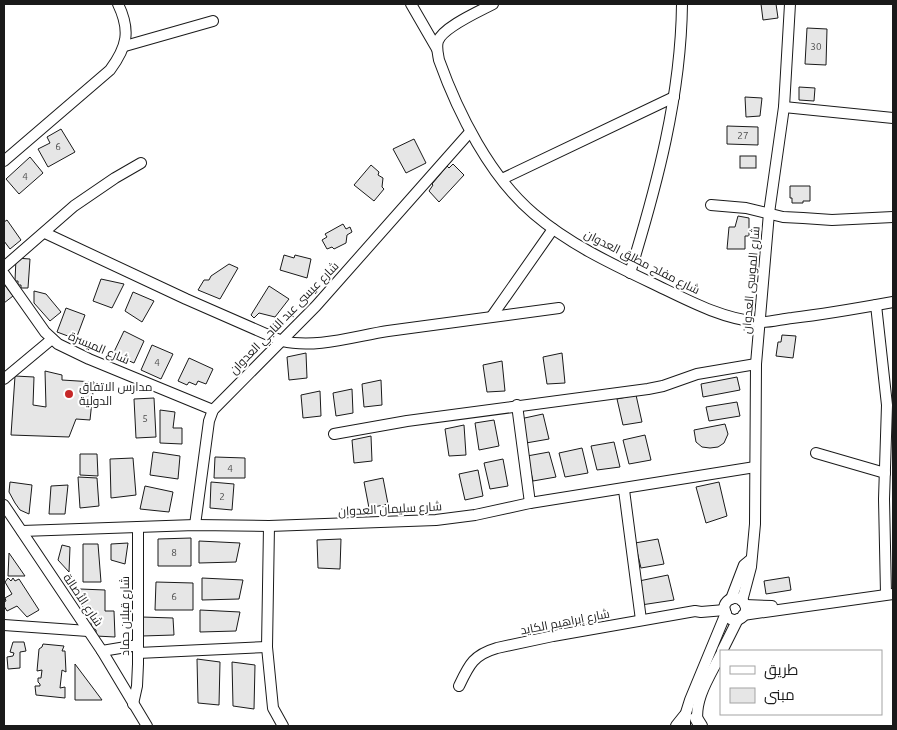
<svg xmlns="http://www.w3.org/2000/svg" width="897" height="730" viewBox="0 0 897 730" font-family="Ubuntu,Cairo,sans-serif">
<rect width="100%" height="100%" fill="#fff"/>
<g fill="#e6e6e6" stroke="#1a1a1a">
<path d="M761,4H776L778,18L763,20Z"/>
<path d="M807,28L827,29L826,65L805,64Z"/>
<path d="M799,87L815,88L814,101L799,100Z"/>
<path d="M745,97L762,98L760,116L746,117Z"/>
<path d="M727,126L758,127V145L727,144Z"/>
<path d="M61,129L75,152L48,167L38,149L50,143L47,137Z"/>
<path d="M414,139L426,163L406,173L393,149Z"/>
<rect x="740" y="156" width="16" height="12"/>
<path d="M30,157L43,173L19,194L6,179Z"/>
<path d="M453,164L464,175L439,202L429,191L433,185L432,184L447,166L449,168Z"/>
<path d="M371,165L379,172L378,175L383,178L382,187L384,189L374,201L354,185Z"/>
<path d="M790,186H810V201H803V203H792V198H790Z"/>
<path d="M738,216L749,218V236H745V249H727L729,227H735Z"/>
<path d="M7,220L21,240L10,249L4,241V222Z"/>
<path d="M343,224L346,229L350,227L352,232L347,235L346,243L334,249L332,247L327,249L322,240L327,237L325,234Z"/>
<path d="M284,255L294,258L295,255L311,259L307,278L280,270Z"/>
<path d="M16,258L30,259L28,288H21V285H18V281H15Z"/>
<path d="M229,264L238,268L220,299L198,290L204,280H209L211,276Z"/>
<path d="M101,279L124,284L112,308L93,301Z"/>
<path d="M4,284L13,296L4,303Z"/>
<path d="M269,286L289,299L275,317L259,313L254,318L251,315Z"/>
<path d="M34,291L46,294L61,312L50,321L34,303Z"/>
<path d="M133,292L154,301L142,322L125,311Z"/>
<path d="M66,308L85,315L76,339L57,332Z"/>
<path d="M124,331L144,341L134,363L113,354Z"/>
<path d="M782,335L796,336L793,358L776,356L778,342H781Z"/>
<path d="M152,345L173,354L161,379L141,370Z"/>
<path d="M306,353L307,378L289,380L287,357Z"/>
<path d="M562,353L565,383L547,384L543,357Z"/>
<path d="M189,358L213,369L206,384L198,381L196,385L189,382L187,385L178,381Z"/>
<path d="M502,361L505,391L487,392L483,365Z"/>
<path d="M45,371L62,375V380L94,382L90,420L76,419L69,437L11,435L15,376L34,377L33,405L46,407Z"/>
<path d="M737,377L740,390L703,397L701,384Z"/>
<path d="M381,380L382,405L364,407L362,384Z"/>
<path d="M352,389L353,413L336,416L333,393Z"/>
<path d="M320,391L321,416L303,418L301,395Z"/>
<path d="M636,395L642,422L623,425L617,399Z"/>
<path d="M154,398L156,437L136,438L134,399Z"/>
<path d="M737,402L740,416L709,421L706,407Z"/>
<path d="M160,410L175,412L173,428H182V444L160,443Z"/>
<path d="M543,414L549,439L526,443L520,419Z"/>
<path d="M494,420L499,446L479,450L475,423Z"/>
<path d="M725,424L728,434L724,443L718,447L710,448L702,447L696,442L694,430Z"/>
<path d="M464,425L466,455L449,456L445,429Z"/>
<path d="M645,435L651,460L629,464L623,440Z"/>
<path d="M371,436L372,461L354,463L352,440Z"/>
<path d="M614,442L620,467L597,470L591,446Z"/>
<path d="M582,448L588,473L565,477L559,453Z"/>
<path d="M153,452L180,456L178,479L150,475Z"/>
<path d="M549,452L556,477L533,481L527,456Z"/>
<path d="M80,454H97L98,476L80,475Z"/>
<path d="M215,457L245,458V478H214Z"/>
<path d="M133,458L136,495L111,498L110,459Z"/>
<path d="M503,459L508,486L490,489L484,463Z"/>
<path d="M478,470L483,496L465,500L459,474Z"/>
<path d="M78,477L97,478L99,506L80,508Z"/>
<path d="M383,478L388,504L369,508L364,482Z"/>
<path d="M10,482L32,485L29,514L20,510L15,503L9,492Z"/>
<path d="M211,482L234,484L232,510L210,508Z"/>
<path d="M719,482L727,516L706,523L696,487Z"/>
<path d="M68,485L65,514H49L51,486Z"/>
<path d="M145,486L173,492L169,512L140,509Z"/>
<path d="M191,538V566H158V539Z"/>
<path d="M341,539L340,569L318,568L317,540Z"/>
<path d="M658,539L664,564L641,568L635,543Z"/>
<path d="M199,541L240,543L236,562L199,563Z"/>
<path d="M128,543L125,564L111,560V544Z"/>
<path d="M83,544H98L101,582H83Z"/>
<path d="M62,545L70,547L69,572L58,560Z"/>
<path d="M9,553L25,576H8Z"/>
<path d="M668,575L674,600L641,605L639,581Z"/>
<path d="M789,577L791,590L766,594L764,581Z"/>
<path d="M8,578L11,581L13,578L15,581L19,579L39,610L27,617L17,606L7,611L4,606V602L6,601L5,598L12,594L5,582Z"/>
<path d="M202,578L243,580L239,599L202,600Z"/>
<path d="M156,582L193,583V610H155Z"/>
<path d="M80,589L105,590V611H114L115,637L96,636V630L91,627L92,607L84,609L76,595H78L76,592Z"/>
<path d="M200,610L240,612L236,631L200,632Z"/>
<path d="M142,617L173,618L174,635L142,636Z"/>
<path d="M13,642H24L26,651L20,652V668L8,669L7,657L13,656L14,653L10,652Z"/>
<path d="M43,644L64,646L62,651H65L66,672L62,670L60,688L65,687V698L36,695L35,686H40V684L38,682V678H41L42,670L37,671L39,649L42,647Z"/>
<path d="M197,659L220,662L219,705L198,703Z"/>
<path d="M232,662L255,665L254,709L233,706Z"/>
<path d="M75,664L102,700H75Z"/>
</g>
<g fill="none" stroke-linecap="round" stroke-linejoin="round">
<g stroke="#1a1a1a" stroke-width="12">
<g id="minor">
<path d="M411,4L437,49"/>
<path d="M493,4C480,11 443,27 438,41C436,47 438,54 439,60C458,113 490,177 534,214C570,245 616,266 658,286C689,301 723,319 758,322C769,323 781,319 792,318C826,314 860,308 893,302"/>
<path d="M125,46L213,21"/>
<path d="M784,107L893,118"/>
<path d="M4,161L110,70C127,47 131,31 118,4"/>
<path d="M502,179L674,97"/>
<path d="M711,205L746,208L783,217L803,218L832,220L893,217"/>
<path d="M45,233L186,299L282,341C316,349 355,336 388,331C445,323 502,316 559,308"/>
<path d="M4,267L74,206L115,178L141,163"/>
<path d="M630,273C657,185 681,96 682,4"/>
<path d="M4,274L45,332L58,344L89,359L213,410"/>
<path d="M876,305L887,405L884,499L886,594"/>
<path d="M492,316L553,229"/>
<path d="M4,379L52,339"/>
<path d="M517,405L530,503"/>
<path d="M334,434L407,421L648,389L663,386L697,374L756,364"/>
<path d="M816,453L885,473"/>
<path d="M624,490L641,620"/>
<path d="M4,505L102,651L147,726"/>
<path d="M195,525L209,421L213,410L316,306L470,132"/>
<path d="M269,526L267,647L273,708L283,726"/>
<path d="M22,531L195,525L269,526L436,520L475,515L530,503L755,467"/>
<circle cx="735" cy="609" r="11"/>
<path d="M731,599L744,565L750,560"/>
<path d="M742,601L751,567L755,524L756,364L769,213L784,107L790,4"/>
<path d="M745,605L772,606"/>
<path d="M743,615L893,594"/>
<path d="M4,625L88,631"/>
<path d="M102,651L138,645"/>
<path d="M722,651L738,619"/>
<path d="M138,653L267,647"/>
<path d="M459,686C469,665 473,655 497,648L553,636L695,611L701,612L725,610"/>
<path d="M133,704L137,686L138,664V527"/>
<path d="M698,725C693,700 710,676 721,654"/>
<path d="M685,726V716L690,700L726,613"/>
</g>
</g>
<g stroke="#1a1a1a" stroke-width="14">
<g id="major">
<path d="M696,718L701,726"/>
<path d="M677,726L685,716"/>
</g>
</g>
<use href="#minor" stroke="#fff" stroke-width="10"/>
<use href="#major" stroke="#fff" stroke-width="12"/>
</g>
<circle fill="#c62828" stroke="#fff" stroke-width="2" cx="69" cy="394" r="5"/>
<g text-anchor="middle" stroke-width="4" stroke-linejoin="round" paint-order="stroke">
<g font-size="10" fill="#4d4d4d">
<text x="816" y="50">30</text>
<text x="743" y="139">27</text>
<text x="58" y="150">6</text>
<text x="25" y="180">4</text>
<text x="157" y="366">4</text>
<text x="145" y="422">5</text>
<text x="230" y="472">4</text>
<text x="222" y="500">2</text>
<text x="174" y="556">8</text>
<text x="174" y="600">6</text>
</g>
<g font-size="12" fill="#1a1a1a" stroke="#fff">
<text transform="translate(642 262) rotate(27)" y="4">شارع مفلح مطلق العدوان</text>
<text transform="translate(751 280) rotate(-85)" y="4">شارع الموسى العدوان</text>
<text transform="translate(284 318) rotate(-46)" y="4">شارع عيسى عبد الناجي العدوان</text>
<text transform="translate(99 348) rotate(23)" y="4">شارع الميسرة</text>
<text transform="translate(390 509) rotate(-3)" y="4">شارع سليمان العدوان</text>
<text transform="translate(83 600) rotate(56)" y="4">شارع الأصالة</text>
<text transform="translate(125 616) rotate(-90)" y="4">شارع قبلان حماد</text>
<text transform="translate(565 622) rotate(-11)" y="4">شارع إبراهيم الكايد</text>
</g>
<g font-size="12" fill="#1a1a1a" stroke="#fff" text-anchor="start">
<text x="79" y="391">مدارس الاتفاق<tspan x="79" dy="14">الدولية</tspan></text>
</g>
</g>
<rect width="897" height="730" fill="none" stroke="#1a1a1a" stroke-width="10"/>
<rect x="720" y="650" width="162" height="65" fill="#ffffff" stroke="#a3a3a3"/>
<rect x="730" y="666" width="25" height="8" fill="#ffffff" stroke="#a3a3a3"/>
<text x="764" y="675" font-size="15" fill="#1a1a1a">طريق</text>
<rect x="730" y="688" width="25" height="15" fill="#e6e6e6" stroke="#a3a3a3"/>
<text x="764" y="700" font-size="15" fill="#1a1a1a">مبنى</text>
</svg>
